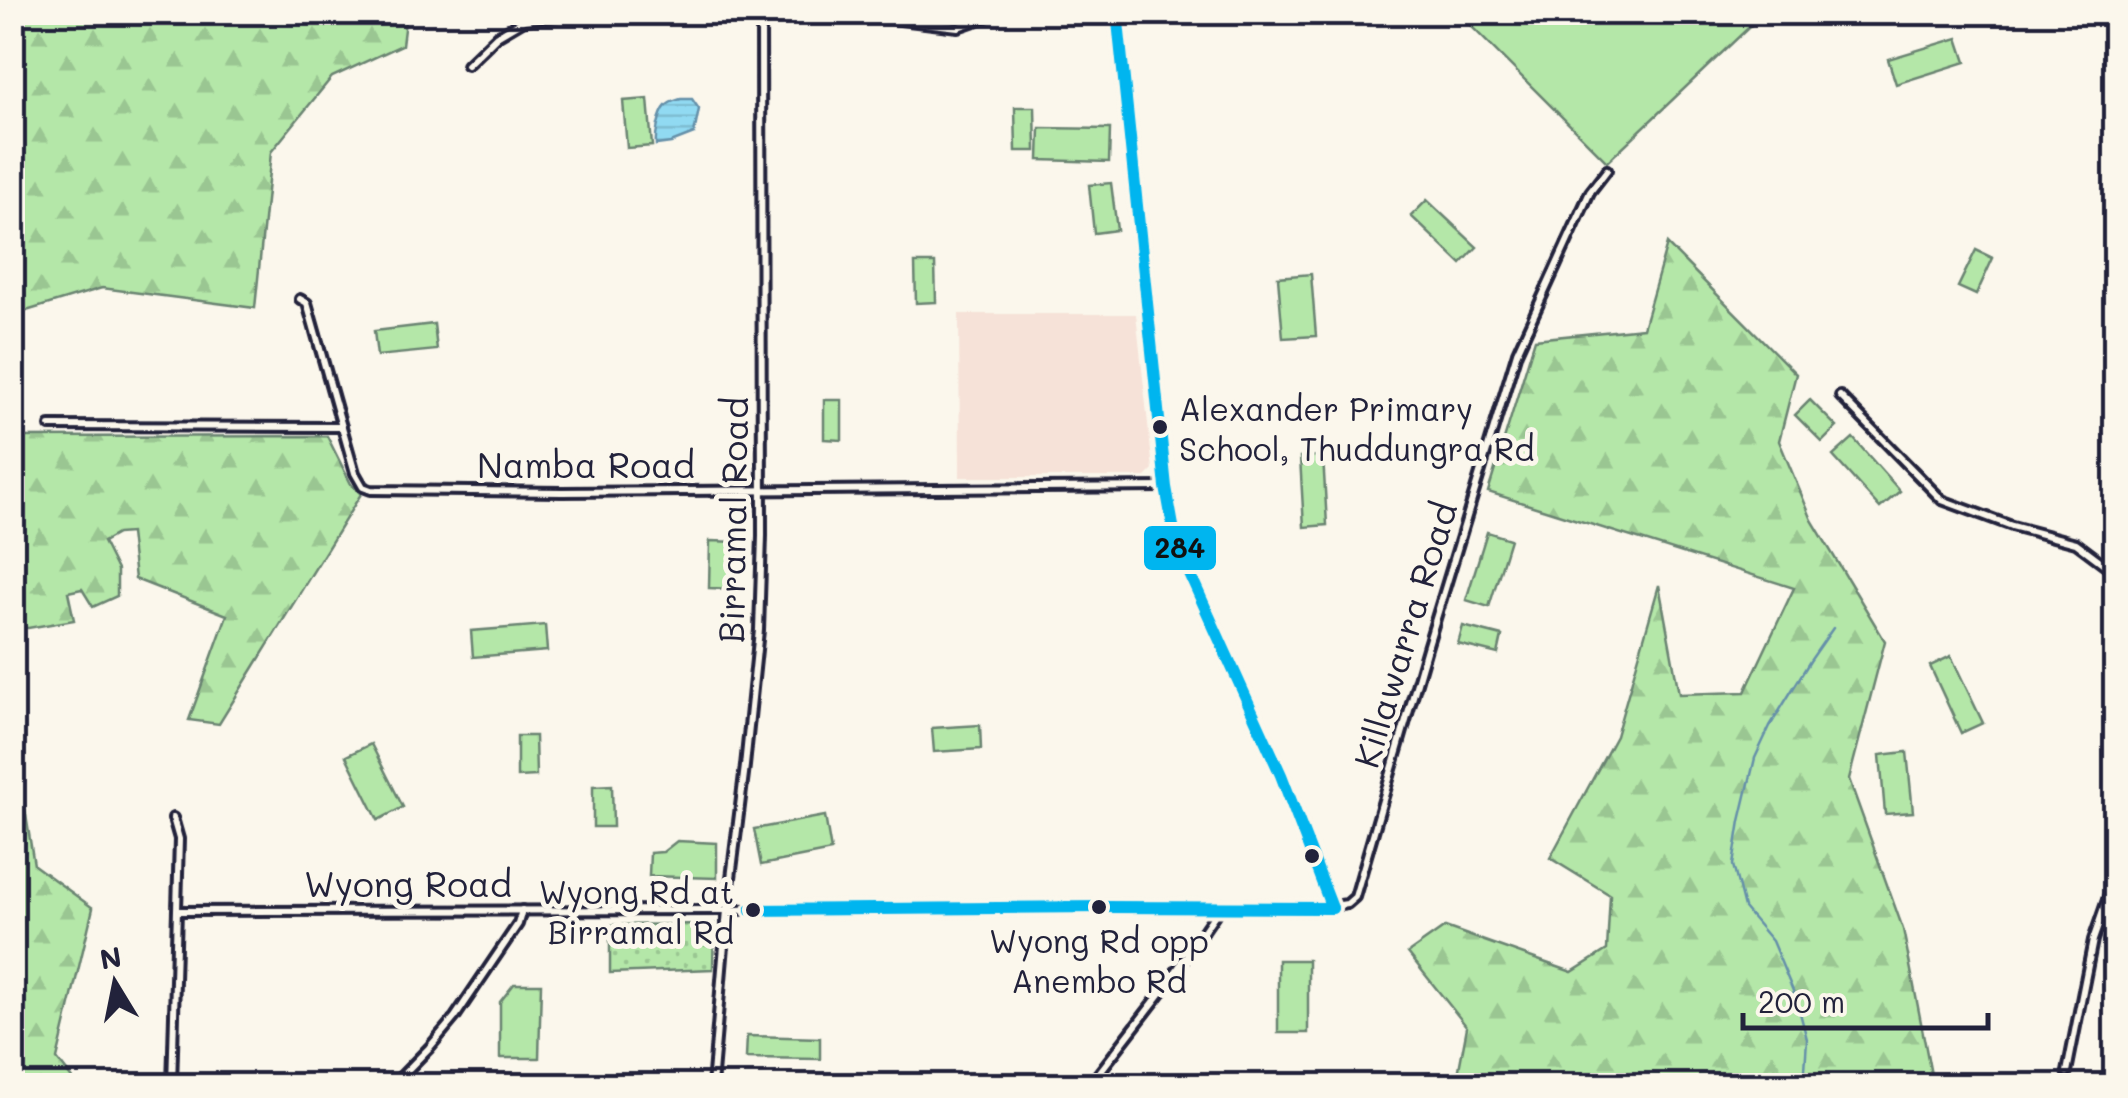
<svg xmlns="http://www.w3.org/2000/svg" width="2128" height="1098" viewBox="0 0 2128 1098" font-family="Mali,sans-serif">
<defs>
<pattern id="grass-dots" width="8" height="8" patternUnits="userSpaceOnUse" patternTransform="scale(2.5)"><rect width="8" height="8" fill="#b4e7a8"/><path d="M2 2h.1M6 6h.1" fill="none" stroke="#9ac692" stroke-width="1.8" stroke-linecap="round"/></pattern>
<pattern id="forest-firs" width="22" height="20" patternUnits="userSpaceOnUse" patternTransform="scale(2.5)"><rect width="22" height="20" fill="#b4e7a8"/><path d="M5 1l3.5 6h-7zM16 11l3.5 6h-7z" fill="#9ac692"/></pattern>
<pattern id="water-rules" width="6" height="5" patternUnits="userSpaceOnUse" patternTransform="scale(2.5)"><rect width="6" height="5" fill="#91daf2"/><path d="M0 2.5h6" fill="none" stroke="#7dbbd0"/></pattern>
</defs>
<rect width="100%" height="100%" fill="#fbf7ec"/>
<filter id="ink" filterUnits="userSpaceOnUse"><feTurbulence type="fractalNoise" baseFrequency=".01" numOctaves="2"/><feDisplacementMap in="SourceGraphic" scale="20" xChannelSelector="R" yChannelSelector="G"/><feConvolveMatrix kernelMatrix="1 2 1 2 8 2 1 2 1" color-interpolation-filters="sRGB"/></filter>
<g filter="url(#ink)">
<path fill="#f6e2d8" d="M959,314H1136L1153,470L1146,477H960Z"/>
<path fill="url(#grass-dots)" stroke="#6b8472" stroke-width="2.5" d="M714,924L713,969L610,973V925Z"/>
<g fill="url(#forest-firs)" stroke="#6b8472" stroke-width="2.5">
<path d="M13,12H406V13L402,45L332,77L271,152L255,308L102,288L13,315Z"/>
<path d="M1667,244L1796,374L1779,441L1812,520L1885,641L1849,779L1903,929L1933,1085H1456L1467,1027L1408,953L1445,927L1572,972L1607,950L1610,895L1550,858L1616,736L1659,585L1679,694L1745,692L1794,588L1488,492L1535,339L1643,328Z"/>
<path d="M327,436L351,484L361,494L219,724L189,720L227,615L135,579L130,533L117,534L103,542L117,570V596L93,607L82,589L68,592L74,620L28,628L13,626V437Z"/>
<path d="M12,773L20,777L34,865L93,908L57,1059L77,1085H13Z"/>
</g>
<g fill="#b4e7a8" stroke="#6b8472" stroke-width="2.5">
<path d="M1458,13H1764L1607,162Z"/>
<path d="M1958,38L1966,62L1896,84L1888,59Z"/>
<path d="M648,99L652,146L627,148L623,101Z"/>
<path d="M1015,107H1035L1036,151H1016Z"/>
<path d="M1040,128L1110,129L1109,162L1039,160Z"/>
<path d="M1111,183L1117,230L1094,233L1089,185Z"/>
<path d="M1427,200L1477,247L1461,264L1411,216Z"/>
<path d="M1976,250L1993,258L1976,295L1958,287Z"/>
<path d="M915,263H935L936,302L916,303Z"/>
<path d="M1311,274L1316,336L1283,338L1278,277Z"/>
<path d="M434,324L437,350L377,356L374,331Z"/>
<path d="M824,400H842V440L824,439Z"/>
<path d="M1810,400L1837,427L1822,442L1795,415Z"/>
<path d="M1853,438L1900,491L1880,508L1833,456Z"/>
<path d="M1323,456L1327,525L1304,527L1300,457Z"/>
<path d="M1487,532L1510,539L1489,607L1466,600Z"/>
<path d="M710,541L739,542L738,589L709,588Z"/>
<path d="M545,625L547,651L473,657L471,631Z"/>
<path d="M1463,626L1502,636L1498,654L1458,644Z"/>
<path d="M1951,656L1983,723L1961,733L1930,666Z"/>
<path d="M980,725L981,749L934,752L932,728Z"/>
<path d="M517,736H535L536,776L517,777Z"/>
<path d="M371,744L403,807L378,820L346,756Z"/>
<path d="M1907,752L1913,812L1885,814L1880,755Z"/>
<path d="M612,785L613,827H593V786Z"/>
<path d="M825,816L831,851L761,865L754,829Z"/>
<path d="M677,841L717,843V878L649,876L650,853L663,852Z"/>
<rect x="1278" y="960" width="30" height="73"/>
<path d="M514,984H541L539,1058H500V1002Z"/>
<path d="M747,1036L820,1038V1059L746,1058Z"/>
</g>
<path fill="url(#water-rules)" stroke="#6590a9" stroke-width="2.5" d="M681,99H692L699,109L694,134L671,143L656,145C655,136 659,113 666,106C671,101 675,101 681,99Z"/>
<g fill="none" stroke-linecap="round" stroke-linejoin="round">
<path stroke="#6590a9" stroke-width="2.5" d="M1804,1086L1807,1039L1796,998L1772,941L1744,908L1733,865L1740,821L1755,758L1770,726L1810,661L1833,628"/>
<g stroke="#22223b" stroke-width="14">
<g id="street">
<path d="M834,12L958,27L1001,12"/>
<path d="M1117,12L1166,487L1173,526L1184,561L1281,775L1332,908"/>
<path d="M467,65L497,36L524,20L594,12"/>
<path d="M300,299L307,303L355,473L363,487L371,490L562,492L1166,487"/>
<path d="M1840,396L1942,500L2012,526L2076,543L2116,573"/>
<path d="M50,426L342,427"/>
<path d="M178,911L727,910L1105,907L1320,908L1347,904L1355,897L1427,648L1517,352L1590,192L1607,170"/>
<path d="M2067,1072L2093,940L2116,874"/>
<path d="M172,1086L179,839L173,818"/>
<path d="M392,1086L429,1048L455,1017L518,924L522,910"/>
<path d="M712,1086L727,910L745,766L759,630L762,536L761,12"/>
<path d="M1089,1086L1164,989L1220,907"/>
</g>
</g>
<use href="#street" stroke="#fbf7ec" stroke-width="6"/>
<g stroke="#fbf7ec" stroke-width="20">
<g id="bus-1">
<path d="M1117,12L1166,487L1173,526L1184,561L1281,775L1332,908"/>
<path d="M751,910L1105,907L1332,908"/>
</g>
</g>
<use href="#bus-1" stroke="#00b5ef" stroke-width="12"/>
</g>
</g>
<g fill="#22223b" stroke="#fbf7ec" stroke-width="4">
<circle cx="1160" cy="427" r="9"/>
<circle cx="1312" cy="856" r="9"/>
<circle cx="1099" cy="907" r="9"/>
<circle cx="753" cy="910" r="9"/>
</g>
<g text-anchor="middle" stroke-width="10" stroke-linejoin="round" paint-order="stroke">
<g font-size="32" fill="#22223b" stroke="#fbf7ec" text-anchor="start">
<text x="1179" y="421">Alexander Primary<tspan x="1179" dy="40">School, Thuddungra Rd</tspan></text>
<text x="734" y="904" text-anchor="end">Wyong Rd at<tspan x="734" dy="40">Birramal Rd</tspan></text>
<text x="1099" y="953" text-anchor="middle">Wyong Rd opp<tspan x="1099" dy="40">Anembo Rd</tspan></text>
</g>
<g font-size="35" fill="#22223b" stroke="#fbf7ec">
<text x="586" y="478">Namba Road</text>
<text transform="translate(734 520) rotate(-89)" y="12">Birramal Road</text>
<text transform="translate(1406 635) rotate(-73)" y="12">Killawarra Road</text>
<text x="408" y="897">Wyong Road</text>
</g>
</g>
<rect stroke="#fbf7ec" stroke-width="4" x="1142" y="524" width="76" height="48" rx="10" fill="#00b5ef"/>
<g font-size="28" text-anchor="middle" font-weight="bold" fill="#111">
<text x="1180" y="558">284</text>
</g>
<rect width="2128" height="1098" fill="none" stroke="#fbf7ec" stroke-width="50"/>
<rect x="25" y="25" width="2078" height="1048" fill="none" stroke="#22223b" stroke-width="4" filter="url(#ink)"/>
<g transform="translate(115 983) rotate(350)" stroke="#fbf7ec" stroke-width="8" paint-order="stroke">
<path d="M0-8L18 38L0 25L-18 38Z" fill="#22223b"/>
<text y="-15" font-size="28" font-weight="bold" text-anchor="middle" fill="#22223b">N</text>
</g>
<path d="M1743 1013v15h245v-15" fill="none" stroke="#22223b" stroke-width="5"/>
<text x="1758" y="1013" font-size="30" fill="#22223b" stroke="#fbf7ec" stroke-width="8" paint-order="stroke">200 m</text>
</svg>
